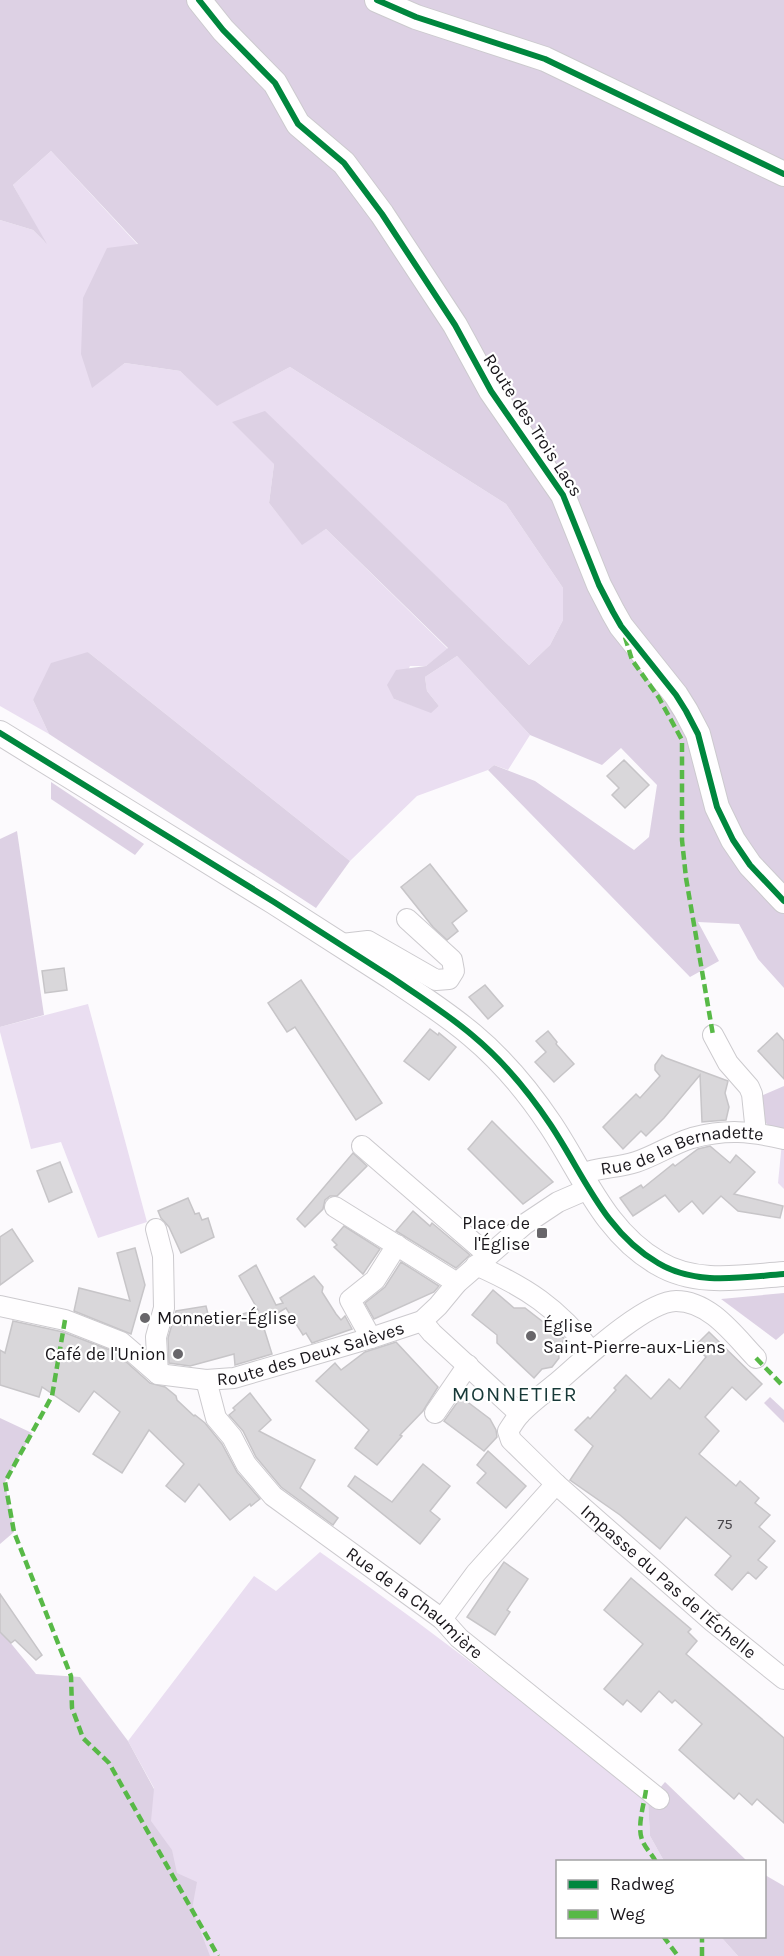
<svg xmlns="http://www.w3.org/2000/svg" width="784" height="1956" viewBox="0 0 784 1956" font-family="Karla,sans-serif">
<rect width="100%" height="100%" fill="#fcfafd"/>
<g fill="#eadef1">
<path d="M51,151L138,245L92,387L125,363L180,371L218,405L290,367L506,504L563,588V620L550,645L529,665L265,412L274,464L269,503L302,544L326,529L448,649L426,666H410L394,699L431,712L439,706L427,691L425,677L457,656L530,735L508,770L494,765L488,770L417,796L350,861L88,652L33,700L49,734L0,706V220L33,230L45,242L13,185Z"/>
<path d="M88,1004L147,1222L98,1238L61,1142L31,1149L0,1032V1027Z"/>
<path d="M782,1142L784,1143V1189L778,1183Z"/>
<path d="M320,1552C433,1631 541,1715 648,1802L650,1836L664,1861L558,1862V1936L721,1937L738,1956H108L154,1788L128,1741L254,1576L276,1591Z"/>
</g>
<g fill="#ddd1e4">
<path d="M0,0H784V988L758,959L739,924L698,922L719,961L690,977L488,770L494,765L535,781L634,850L649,837L657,785L621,748L602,765L530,735L457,656L425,677L427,691L439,706L431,713L394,699L387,685L396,670L426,666L448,648L326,529L302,545L269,503L274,464L232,422L265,411L529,665L550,645L563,620V588L506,504L290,367L217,406L180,371L125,363L92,388L81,354L83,298L107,248L138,244L51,151L13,185L47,244L33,230L0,220Z"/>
<path d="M88,652L350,861L316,908L49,734L33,700L51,663Z"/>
<path d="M51,782L144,844L135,855L51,799Z"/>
<path d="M17,831L44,1015L0,1027V839Z"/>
<path d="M784,1086V1143L765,1122L761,1096Z"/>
<path d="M784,1293V1333L776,1340L721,1299Z"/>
<path d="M770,1397L784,1410V1423L764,1403Z"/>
<path d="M0,1418L32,1433L5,1482L14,1532L0,1544Z"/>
<path d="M0,1630L36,1674L80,1677L128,1741L154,1789L151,1821L172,1850L177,1873L197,1882L192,1909L210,1956H0Z"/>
<path d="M665,1782L747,1861H664L650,1836L648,1802Z"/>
<path d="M765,1875L784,1886V1956H738L721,1937L764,1936Z"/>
</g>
<g fill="#d9d7da" stroke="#c7c5c8" stroke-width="1.5">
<path d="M624,760L649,785L625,808L612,795L619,788L607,776Z"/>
<path d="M430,864L467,911L452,923L458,931L447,940L433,927L401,887Z"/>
<path d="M64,968L67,990L45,993L42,971Z"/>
<path d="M301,980L382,1103L356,1120L295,1027L287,1032L268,1003Z"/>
<path d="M485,985L503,1006L488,1019L469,997Z"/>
<path d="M430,1029L438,1035L439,1033L456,1047L429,1080L404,1061Z"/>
<path d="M548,1031L557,1042L556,1044L574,1064L554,1082L535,1062L546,1052L536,1041Z"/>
<path d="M777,1033L784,1041V1079L758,1051Z"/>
<path d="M662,1055L666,1058L728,1081L725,1093L729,1107L726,1120L702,1122L700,1075L664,1118L646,1136L641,1131L623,1149L603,1127L636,1094L640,1098L660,1076L655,1070V1065Z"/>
<path d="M492,1121L553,1182L523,1204L468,1149Z"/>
<path d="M710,1146L730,1163L736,1155L755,1172L734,1194L783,1206L780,1218L738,1211L721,1196L703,1214L692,1201L679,1212L665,1195L633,1216L620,1198L641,1185L643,1188L673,1164L675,1166L698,1149Z"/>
<path d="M353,1153L367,1166L337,1196H330L325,1200L323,1209L305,1227L297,1219Z"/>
<path d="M60,1162L72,1192L49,1202L37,1171Z"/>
<path d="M188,1198L195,1214L199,1213L202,1220L208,1218L214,1237L181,1253L169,1227L161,1218L158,1211Z"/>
<path d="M413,1211L430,1226L432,1223L470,1255L456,1268L396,1231Z"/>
<path d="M344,1226L380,1249L363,1274L334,1247L337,1245L332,1240Z"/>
<path d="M12,1229L33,1261L0,1285V1237Z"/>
<path d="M135,1248L145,1285L131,1334L74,1311L79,1288L130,1301L117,1253Z"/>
<path d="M401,1262L439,1286L434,1292L374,1319L365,1303L385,1287Z"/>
<path d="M256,1265L276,1305L283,1303L280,1298L314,1276L323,1287L322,1292L336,1314L341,1320L345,1316L352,1329L312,1343L306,1333L303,1335L286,1308L262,1322L272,1354L235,1365L234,1354L190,1366L169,1363L168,1338L176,1311L206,1306L210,1322L258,1310L239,1276Z"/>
<path d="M493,1290L514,1308H525L565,1339L558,1348L559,1358L552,1367L542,1369L534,1378L497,1343V1335L472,1315Z"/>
<path d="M13,1321L63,1332L115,1352L150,1383L165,1387L176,1396L177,1400L194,1416L195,1415L205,1423L222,1444L237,1472L260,1499L251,1506L250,1504L230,1520L199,1484L185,1502L166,1486L184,1464L149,1430L122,1473L93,1454L120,1412L94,1391L79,1412L42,1387L39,1397L0,1385V1350L5,1353Z"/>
<path d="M709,1332L762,1384L746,1400L732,1387L705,1417L719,1431L699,1454L736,1486L740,1481L759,1498L755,1503L770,1515L759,1527L775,1541L758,1560L767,1567L756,1579L748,1572L732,1590L715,1575L731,1556L686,1517L660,1549L620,1515L570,1480L593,1446L575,1430L588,1417L590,1419L616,1390L614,1388L626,1375L651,1399L669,1379L680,1389L706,1357L695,1346Z"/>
<path d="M396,1342L438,1387L423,1411L400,1435L402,1436L377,1465L355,1448L369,1430L316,1381L335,1363L341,1370L365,1352Z"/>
<path d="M250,1393L271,1420L259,1431L315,1460L300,1488L338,1518L333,1525L281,1487L256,1457L243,1431L229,1415L235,1410L233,1408Z"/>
<path d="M461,1397L490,1419L496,1430L497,1437L484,1451L444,1421Z"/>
<path d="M488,1451L526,1486L506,1508L477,1483L486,1473L477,1465Z"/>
<path d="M423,1464L450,1486L430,1511L440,1519L420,1544L348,1486L355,1476L392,1502Z"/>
<path d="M504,1562L528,1579L507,1610L510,1612L495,1635L467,1617Z"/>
<path d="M631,1578L691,1629L688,1632L697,1641L686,1654L784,1738V1823L757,1799L752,1805L739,1793L734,1799L679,1750L702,1724L675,1700L672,1703L659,1691L641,1712L627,1700L623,1705L604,1689L643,1644L604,1610Z"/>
<path d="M0,1594L42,1655L36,1660L15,1640L11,1643L0,1632Z"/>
</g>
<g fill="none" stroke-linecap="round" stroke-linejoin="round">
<g stroke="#cccace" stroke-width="22">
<g id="minor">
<path d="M342,944L368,941L436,980L449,979L454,971L452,960L407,919"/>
<path d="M713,1035L728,1063L749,1087L752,1094L756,1133"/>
<path d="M362,1146L488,1255"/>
<path id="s1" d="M581,1174C599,1167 618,1168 636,1162C655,1156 672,1144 692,1138C726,1129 750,1131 784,1139"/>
<path d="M335,1207L457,1283"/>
<path d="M156,1229L163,1256L164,1308L156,1337L158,1374"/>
<path d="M476,1265C526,1287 558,1308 591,1351"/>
<path id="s2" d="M0,1306L65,1320L121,1342L158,1374L206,1380L234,1378L371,1338L422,1321L438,1306L457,1283L525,1224L558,1202L588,1189"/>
<path d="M422,1321L432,1333L520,1414"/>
<path d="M371,1338L350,1300L375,1280L397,1245"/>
<path id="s3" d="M756,1358C734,1335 710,1301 676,1301C646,1301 583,1360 560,1380C547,1391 533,1401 521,1413C516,1418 512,1425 508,1431L511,1440L556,1484L713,1622L784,1679"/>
<path id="s4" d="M206,1380L216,1418L232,1437L246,1464L273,1496L442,1619L459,1638L659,1799"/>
<path d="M435,1413L468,1365"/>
<path d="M442,1619L476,1573L556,1484"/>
</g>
</g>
<g stroke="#cccace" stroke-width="26">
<g id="tertiary">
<path d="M199,0L223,30L275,83L298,124L344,163L382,214L455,325L491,391L563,495L599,585L613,612L621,626L676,695L686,711L698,734L717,807L733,840L750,865L784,901"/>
<path d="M377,0L416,17L545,59L784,174"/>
<path d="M0,733C91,789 183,846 274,902C313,927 352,952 391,977C419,996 446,1013 472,1035C502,1060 528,1091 550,1124C583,1173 604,1232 658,1263C696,1286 742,1277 784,1274"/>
</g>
</g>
<use href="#minor" stroke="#fffeff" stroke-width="20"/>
<use href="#tertiary" stroke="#fffeff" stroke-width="24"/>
<g stroke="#58b947" stroke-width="4.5" stroke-dasharray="9 4.5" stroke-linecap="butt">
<path d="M625,637L632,660L659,698L682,740V840L686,878L713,1035"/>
<path d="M65,1320L52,1396L5,1482L14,1532L71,1676L72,1708L83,1738L109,1763L218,1956"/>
<path d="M756,1358L784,1387"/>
<path d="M646,1790C644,1805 636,1828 643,1842C646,1849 652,1854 656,1862"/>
<path d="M663,1936L678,1956"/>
<path d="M702,1956V1936"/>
</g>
<g stroke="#fff" stroke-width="10">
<g id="cycleway">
<path d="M199,0L223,30L275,83L298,124L344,163L382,214L455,325L491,391L563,495L599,585L613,612L621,626L676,695L686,711L698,734L717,807L733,840L750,865L784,901"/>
<path d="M377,0L416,17L545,59L784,174"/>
<path d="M0,733C91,789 183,846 274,902C313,927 352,952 391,977C419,996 446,1013 472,1035C502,1060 528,1091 550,1124C583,1173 604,1232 658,1263C696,1286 742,1277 784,1274"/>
</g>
</g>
<use href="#cycleway" stroke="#00873e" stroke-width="6"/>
</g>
<g fill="#68666a" stroke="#fff" stroke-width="2">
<rect x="536" y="1227" width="12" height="12" rx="3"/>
<circle cx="145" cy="1318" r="6"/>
<circle cx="531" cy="1336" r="6"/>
<circle cx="178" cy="1354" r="6"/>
</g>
<g text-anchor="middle" stroke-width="4.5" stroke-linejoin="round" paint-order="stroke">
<g font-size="15" fill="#49464b">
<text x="725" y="1529">75</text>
</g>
<g font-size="18" fill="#19161b" stroke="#fff">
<text transform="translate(533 425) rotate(57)" y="6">Route des Trois Lacs</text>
<text dy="6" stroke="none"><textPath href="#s1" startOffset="105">Rue de la Bernadette</textPath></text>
<text dy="6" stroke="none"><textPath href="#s2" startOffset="332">Route des Deux Salèves</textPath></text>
<text dy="6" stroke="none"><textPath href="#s3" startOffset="538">Impasse du Pas de l'Échelle</textPath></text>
<text dy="6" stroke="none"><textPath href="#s4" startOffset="314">Rue de la Chaumière</textPath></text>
</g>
<g font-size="18" fill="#19161b" stroke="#fff" text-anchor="end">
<text x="530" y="1229">Place de<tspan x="530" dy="21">l'Église</tspan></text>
<text x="157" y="1324" text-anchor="start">Monnetier-Église</text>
<text x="543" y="1332" text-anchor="start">Église<tspan x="543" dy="21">Saint-Pierre-aux-Liens</tspan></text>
<text x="166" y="1360">Café de l'Union</text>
</g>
<g font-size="21" letter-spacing="1.5" fill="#173938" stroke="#fff">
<text x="515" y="1401">MONNETIER</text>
</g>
</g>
<rect x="556" y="1860" width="210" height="78" fill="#ffffff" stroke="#a3a2a4" stroke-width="1.5"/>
<rect x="568" y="1880" width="30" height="9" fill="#00873e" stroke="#a3a2a4" stroke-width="1.5"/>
<text x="610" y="1890" font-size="18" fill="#19161b">Radweg</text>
<rect x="568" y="1910" width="30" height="9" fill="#58b947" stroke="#a3a2a4" stroke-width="1.5"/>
<text x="610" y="1920" font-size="18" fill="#19161b">Weg</text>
</svg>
